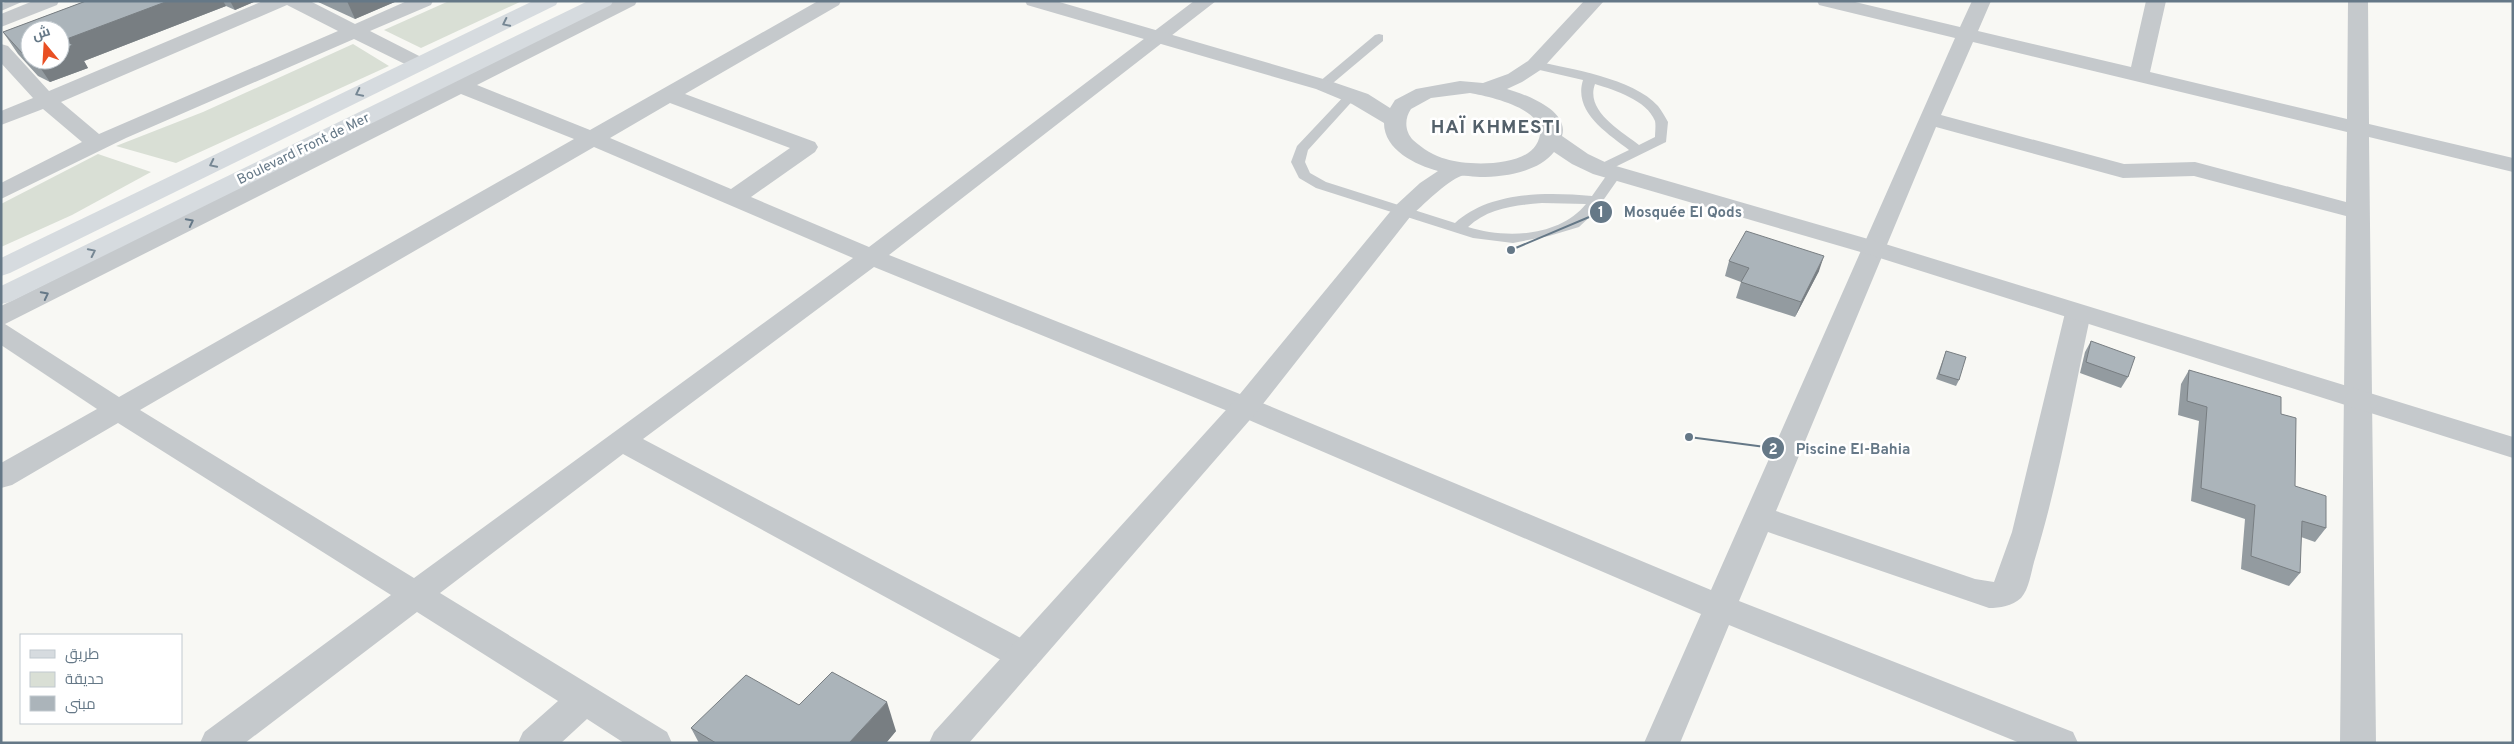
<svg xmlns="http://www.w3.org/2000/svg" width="2514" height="744" viewBox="0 0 2514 744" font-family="Overpass,Cairo,sans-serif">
<rect width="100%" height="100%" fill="#f8f8f4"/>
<g fill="#d9dfd5">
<path d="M449,1H522L421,48L384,30Z"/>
<path d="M353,44L389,66L176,163L116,146L203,112Z"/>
<path d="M98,154L151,172L72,215L1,247V204Z"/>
</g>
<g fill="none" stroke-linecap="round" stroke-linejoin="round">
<g fill="#c5c9cc" fill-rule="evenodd">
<path d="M7,1H24L1,11V4Z"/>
<path d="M1379,34L1383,35V41L1327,88H1319L1317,85L1319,82L1375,35Z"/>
<path d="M1535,61C1570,69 1633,78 1658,106C1662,111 1665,117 1668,122L1666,142L1611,169H1621L1623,172L1595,212L1579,227L1549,236L1513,243L1473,238L1316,188L1299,178L1291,162L1297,146L1347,93L1351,92L1357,96L1308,150L1305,162L1310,173L1326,182L1455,223C1490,191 1547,192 1592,196L1611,169L1601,173L1594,169L1596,166L1629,150C1607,133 1573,112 1583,80L1531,68L1529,65ZM1595,84C1614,90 1647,100 1655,121C1656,126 1655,132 1655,137L1639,145C1621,131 1585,111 1595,84ZM1542,203L1586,204C1559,237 1506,239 1468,227C1488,208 1515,205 1542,203Z"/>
</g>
<g fill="#c5c9cc" fill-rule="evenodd">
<path d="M33,1H59L57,5L1,27V14Z"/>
<path d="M263,1H310L355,24L407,1H433L431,5L370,31L427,60L430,64L427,68L420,70L413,68L354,39L126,138L1,199V183L82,142L43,109L1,125V111L33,98L1,63V44L8,46L49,91ZM287,5L338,31L99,134L61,102Z"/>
<path d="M613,1H637L635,5L477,85L590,130L818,1H841L839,5L685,94L815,142L818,147L815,152L751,197L869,247L1194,1H1216L889,255L1255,400L1711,590L1955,38L1819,5L1817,1H1851L1960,27L1972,1H1991L1978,31L2131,67L2146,1H2166L2150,72L2347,119L2348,1H2368L2369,124L2513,158V172L2369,137L2376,743H2340L2346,216L2194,176L2123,178L1936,127L1776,511L1975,579L1994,582L2012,532L2065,313L2069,307L2078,305L2087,307L2091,313C2073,396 2059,481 2034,562C2031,573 2029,589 2021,598C2012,606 2000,608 1989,608L1768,532L1739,601L2073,732L2078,743H2020L1729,625L1680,743H1644L1701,614L1235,414L874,267L643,439L1036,646L1041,656L1036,666L1024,670L1012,666L623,454L440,593L667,732L672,743H624L587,719L561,743H518L523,732L558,701L417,612L245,743H200L205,732L391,595L118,423L12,485L1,488V463L97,409L1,345V306ZM1973,42L2347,132L2346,202L2195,162L2124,164L1941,115ZM461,94L574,139L119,397L5,324ZM670,103L790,148L731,189L610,138ZM594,147L853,258L414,578L140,410Z"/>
</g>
<path fill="#c5c9cc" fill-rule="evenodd" d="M1025,1H1056L1330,81L1368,94L1390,108L1395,100L1416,89L1460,81L1483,83L1508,74L1528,61L1584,1H1604L1542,69L1522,82L1507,89C1524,94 1570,110 1562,136L1588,154L1609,164L1882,243L2513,437V458L1864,253L1593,174L1572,164L1554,152C1538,172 1505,177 1480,177C1475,177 1466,175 1461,176C1447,181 1422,206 1410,217L1255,414L969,743H929L934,732L1235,400L1394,207L1420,183L1438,171C1416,165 1384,150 1384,123L1352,104L1316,89L1027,5ZM1470,93C1492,97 1557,111 1536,145C1523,167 1467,166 1446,159C1434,156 1423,149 1413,140C1405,132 1404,119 1411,109L1431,98Z"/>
<g fill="#d6dbdf" fill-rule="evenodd">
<path d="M533,1H558L556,5L10,273L1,276V258Z"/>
<path d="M588,1H613L611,5L10,302L1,304V286Z"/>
</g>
</g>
<g fill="#939ba0" fill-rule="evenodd">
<path d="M86,1H256L235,10L226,6L84,61L88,68L50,82L38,76L18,54L3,32ZM30,30L60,60H30Z"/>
<path d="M316,1H397L355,19Z"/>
<path d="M1729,261L1819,271L1795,317L1736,298L1741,282L1725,276Z"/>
<path d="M2091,341L2128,377L2121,388L2080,373L2085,352Z"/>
<path d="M1946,351L1959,380L1956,386L1936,379Z"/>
<path d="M2189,370L2281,414L2295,486L2326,528L2315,542L2301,537L2300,573L2289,586L2241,569L2245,519L2191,501L2199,421L2178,415L2181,384Z"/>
<path d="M799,705L896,731L886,743H699L691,728Z"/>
</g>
<g fill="#787e82">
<path d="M168,1H223L226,6L84,61L88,68L50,82L35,60H60V50L64,40Z"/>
<path d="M230,1H256L235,10Z"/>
<path d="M347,1H397L355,19Z"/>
<path d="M1824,256L1819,271L1795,317L1801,302Z"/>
<path d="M887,702L896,731L886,743H849Z"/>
</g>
<g fill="#abb4ba" stroke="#787e82">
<path d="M86,1H168L64,40L73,45L60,50V30H30V57L22,53L3,32Z"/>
<path d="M1746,231L1824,256L1801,302L1741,282L1749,268L1729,261Z"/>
<path d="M2091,341L2135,357L2128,377L2086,362Z"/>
<path d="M1946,351L1966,357L1959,380L1939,374Z"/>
<path d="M2189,370L2281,397V414L2296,418L2295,486L2326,496V528L2302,521L2300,573L2251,556L2255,505L2201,488L2207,407L2187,401Z"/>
<path d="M832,672L887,702L849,743H716L691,728L746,675L799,705Z"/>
</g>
<defs><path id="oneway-chevron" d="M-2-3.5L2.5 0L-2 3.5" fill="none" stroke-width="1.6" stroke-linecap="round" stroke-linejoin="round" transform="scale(1.25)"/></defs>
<g stroke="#768794">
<use href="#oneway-chevron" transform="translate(506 23) rotate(154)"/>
<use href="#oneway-chevron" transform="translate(359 93) rotate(154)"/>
<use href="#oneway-chevron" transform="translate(213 164) rotate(154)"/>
<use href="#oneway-chevron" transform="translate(92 252) rotate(-26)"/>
</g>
<g stroke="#657887">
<use href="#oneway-chevron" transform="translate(190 222) rotate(-27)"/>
<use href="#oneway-chevron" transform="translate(45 295) rotate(-27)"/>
</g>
<g text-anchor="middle" stroke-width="5" stroke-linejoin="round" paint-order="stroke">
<g font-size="14" fill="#657887" stroke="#fff">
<text transform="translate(303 148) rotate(-26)" y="5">Boulevard Front de Mer</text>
</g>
<g font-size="19" font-weight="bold" letter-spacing="1" fill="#54616b" stroke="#fff">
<text x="1496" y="133">HAÏ KHMESTI</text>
</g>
</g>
<path fill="none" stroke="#657887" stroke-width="2" d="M1511 250L1601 212M1689 437L1773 448"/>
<g fill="#657887" stroke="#fff" stroke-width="2">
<circle cx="1511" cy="250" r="5"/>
<circle cx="1689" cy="437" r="5"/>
<circle cx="1601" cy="212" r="12"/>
<circle cx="1773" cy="448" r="12"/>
</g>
<g font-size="15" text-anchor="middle" font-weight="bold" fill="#fff">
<text x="1601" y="217">1</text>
<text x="1773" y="454">2</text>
</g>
<g font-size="15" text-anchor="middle" font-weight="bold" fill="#657887" stroke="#fff" stroke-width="5" stroke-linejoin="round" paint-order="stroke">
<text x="1683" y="217">Mosquée El Qods</text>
<text x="1853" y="454">Piscine El-Bahia</text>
</g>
<rect width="2514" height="744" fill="none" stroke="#657887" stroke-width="5"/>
<rect x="20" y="634" width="162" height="90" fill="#ffffff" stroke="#c1c9cf"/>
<rect x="30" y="650" width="25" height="8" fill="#d6dbdf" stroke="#c1c9cf"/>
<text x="65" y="659" font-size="15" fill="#657887">طريق</text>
<rect x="30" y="672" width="25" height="15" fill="#d9dfd5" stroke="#c1c9cf"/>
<text x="65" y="684" font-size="15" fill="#657887">حديقة</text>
<rect x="30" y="696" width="25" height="15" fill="#abb4ba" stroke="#c1c9cf"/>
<text x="65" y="709" font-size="15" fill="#657887">مبنى</text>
<g transform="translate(45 45) rotate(342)"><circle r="24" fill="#ffffff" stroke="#c1c9cf"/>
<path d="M0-4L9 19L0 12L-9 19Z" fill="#e94f23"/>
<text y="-8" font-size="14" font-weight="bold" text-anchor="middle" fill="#657887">ش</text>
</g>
</svg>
